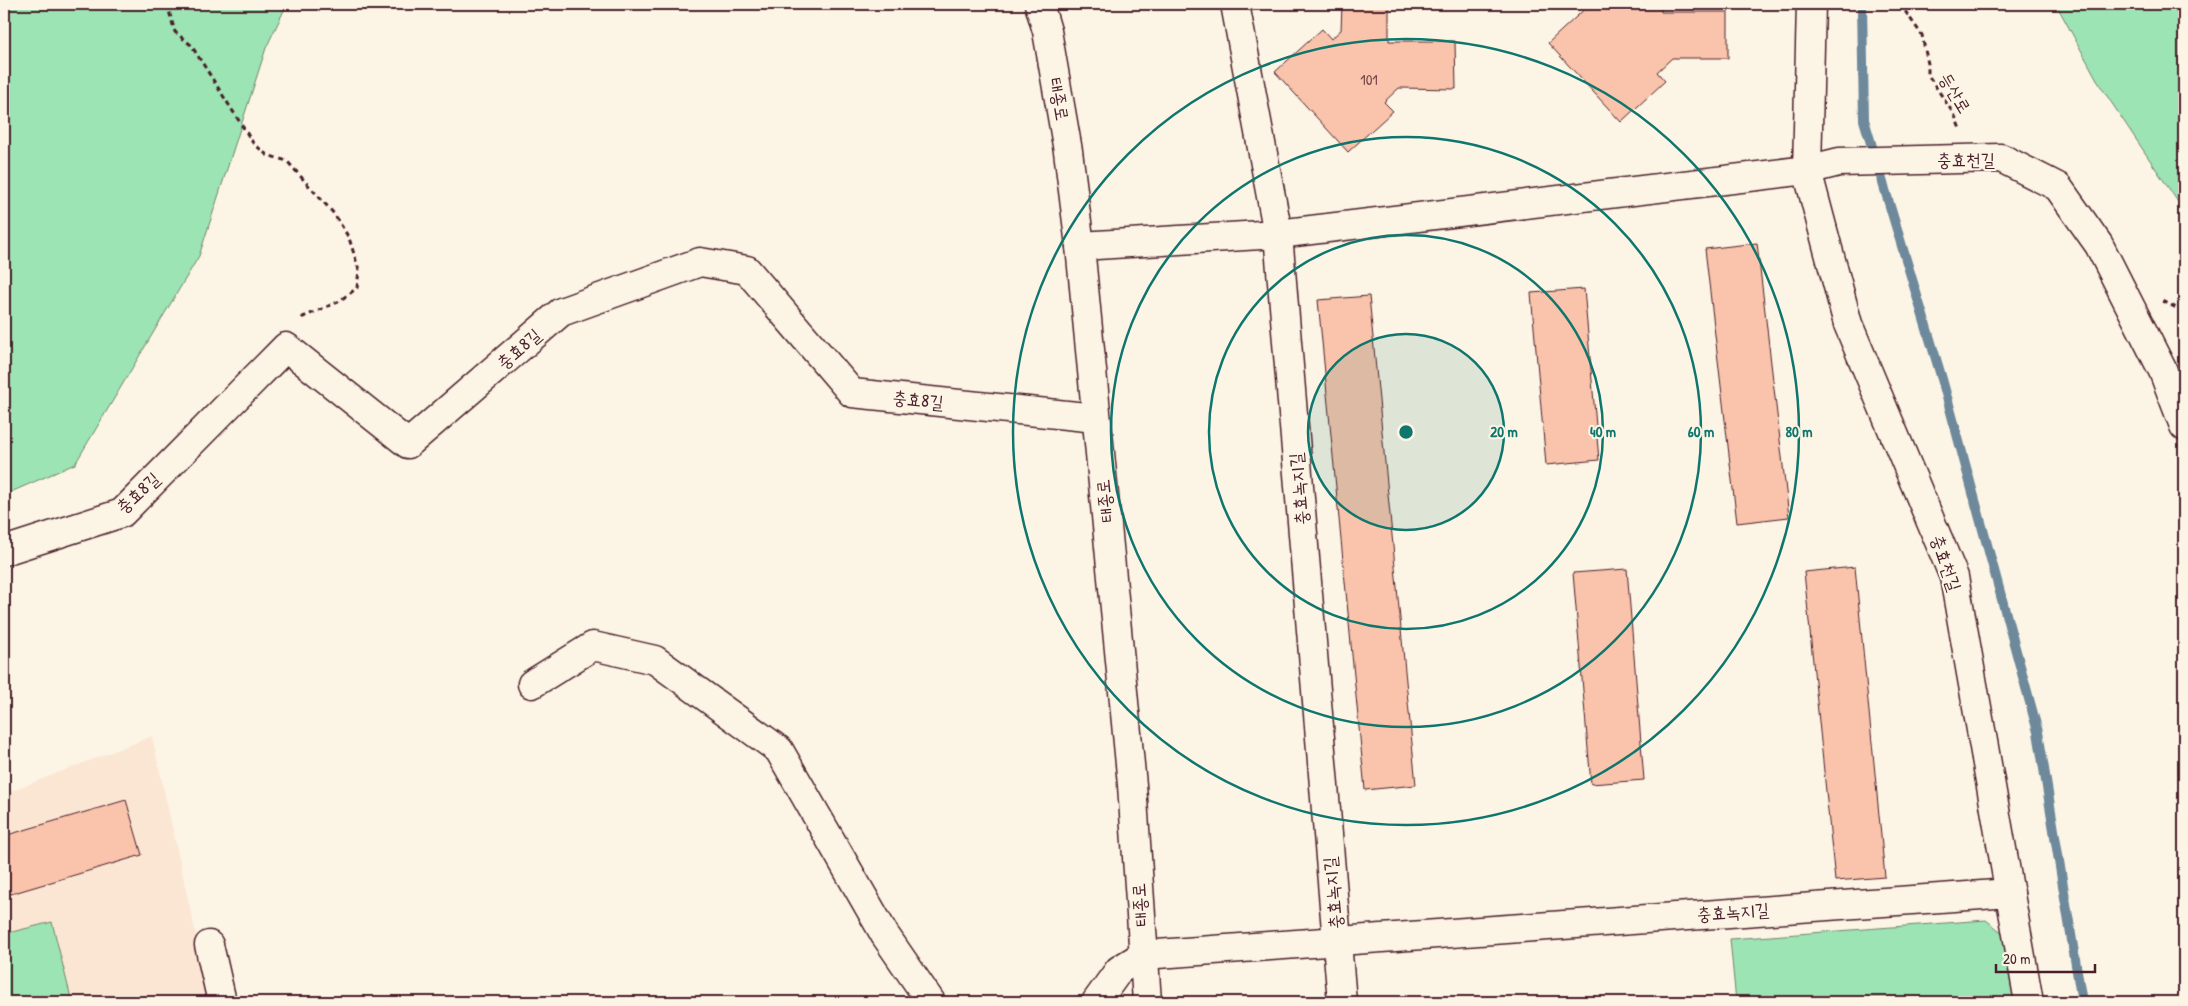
<svg xmlns="http://www.w3.org/2000/svg" width="2188" height="1006" viewBox="0 0 2188 1006" font-family="'Patrick Hand','Poor Story',sans-serif">
<rect width="100%" height="100%" fill="#fcf5e5"/>
<filter id="ink" filterUnits="userSpaceOnUse"><feTurbulence type="fractalNoise" baseFrequency=".02" numOctaves="2"/><feDisplacementMap in="SourceGraphic" scale="10" xChannelSelector="R" yChannelSelector="G"/><feConvolveMatrix kernelMatrix="1 2 1 2 8 2 1 2 1" color-interpolation-filters="sRGB"/></filter>
<g filter="url(#ink)">
<path fill="#fbe6d4" d="M152,736L211,1002H4V794Z"/>
<g fill="#9ce4b3" stroke="#73826f">
<path d="M4,4H287L266,48L199,256L75,464L4,495Z"/>
<path d="M2056,4H2184V211L2101,87Z"/>
<path d="M1986,920L2008,937L2017,1002H1736L1730,939Z"/>
<path d="M52,922L72,1002H4V934Z"/>
</g>
<g fill="none" stroke-linecap="round" stroke-linejoin="round">
<path stroke="#6d899b" stroke-width="10" d="M1862,4L1864,120L1942,379L2038,732L2082,1002"/>
</g>
<g fill="#f9c4ab" stroke="#4a1f2b">
<path d="M1342,4H1389V41H1455L1456,89L1399,88L1384,102L1393,111L1348,152L1275,72L1322,29L1331,39L1341,30Z"/>
<path d="M1590,4H1599L1604,10L1611,4H1661V12H1728V58H1672L1657,72L1665,81L1621,122L1548,43Z"/>
<path d="M1757,243L1789,517L1737,523L1705,249Z"/>
<path d="M1584,289L1599,460L1546,465L1531,293Z"/>
<path d="M1369,296L1416,785L1365,790L1318,300Z"/>
<path d="M1855,567L1885,877L1835,881L1804,572Z"/>
<path d="M1627,569L1644,780L1591,784L1573,573Z"/>
<path d="M126,800L142,855L4,896V836Z"/>
</g>
<g fill="none" stroke-linecap="round" stroke-linejoin="round">
<g stroke="#4a1f2b" stroke-width="31">
<g id="minor">
<path d="M1039,4L1047,31L1068,151L1080,246L1132,785L1147,1002"/>
<path d="M1235,4L1278,234L1342,1002"/>
<path d="M1811,4L1807,170L1848,324L1954,577L2029,1002"/>
<path d="M1080,246L1278,234L1807,170L1839,162L2001,158L2058,187L2099,245L2163,371L2184,426"/>
<path d="M4,551L122,513L286,347L408,444L561,312L700,262L747,270L852,393L1096,418"/>
<path d="M532,684L593,646L655,660L779,750L885,935L931,1002"/>
<path d="M209,945L222,1002"/>
<path d="M1096,1002L1119,970L1143,955L2010,893"/>
</g>
</g>
<g stroke="#4a1f2b" stroke-width="3" stroke-dasharray="5 4" stroke-linecap="butt">
<path d="M167,4L175,32L191,45L253,143L267,155L287,161L335,215L349,238L359,270L357,288L338,302L303,317L301,320"/>
<path d="M1900,4L1922,35L1928,64V75L1955,116L1960,129"/>
<path d="M2163,301L2184,312"/>
</g>
<use href="#minor" stroke="#fcf5e5" stroke-width="28"/>
</g>
</g>
<circle cx="1406" cy="432" r="98" fill="#0f766e" fill-opacity=".12"/>
<g fill="none" stroke="#0f766e" stroke-width="2.5">
<circle cx="1406" cy="432" r="98"/>
<circle cx="1406" cy="432" r="197"/>
<circle cx="1406" cy="432" r="295"/>
<circle cx="1406" cy="432" r="393"/>
</g>
<g text-anchor="middle" stroke-width="4" stroke-linejoin="round" paint-order="stroke">
<g font-size="15" fill="#76484b">
<text x="1369" y="85">101</text>
</g>
<g font-size="18" fill="#4a1f2b" stroke="#fcf5e5">
<text transform="translate(1955 93) rotate(59)" y="6">등산로</text>
<text transform="translate(1059 99) rotate(80)" y="6">태종로</text>
<text x="1966" y="166">충효천길</text>
<text transform="translate(519 349) rotate(-41)" y="6">충효8길</text>
<text transform="translate(918 400) rotate(6)" y="6">충효8길</text>
<text transform="translate(1299 489) rotate(-95)" y="6">충효녹지길</text>
<text transform="translate(138 493) rotate(-42)" y="6">충효8길</text>
<text transform="translate(1105 501) rotate(-96)" y="6">태종로</text>
<text transform="translate(1946 563) rotate(71)" y="6">충효천길</text>
<text transform="translate(1333 893) rotate(-95)" y="6">충효녹지길</text>
<text transform="translate(1140 905) rotate(-94)" y="6">태종로</text>
<text transform="translate(1733 912) rotate(-4)" y="6">충효녹지길</text>
</g>
</g>
<circle cx="1406" cy="432" r="8" fill="#0f766e" stroke="#fcf5e5" stroke-width="2.5"/>
<g font-size="15" text-anchor="middle" font-weight="bold" fill="#0f766e" stroke="#fcf5e5" stroke-width="4" stroke-linejoin="round" paint-order="stroke">
<text x="1504" y="437">20 m</text>
<text x="1603" y="437">40 m</text>
<text x="1701" y="437">60 m</text>
<text x="1799" y="437">80 m</text>
</g>
<rect width="2188" height="1006" fill="none" stroke="#fcf5e5" stroke-width="20"/>
<rect x="10" y="10" width="2168" height="986" fill="none" stroke="#4a1f2b" stroke-width="2" filter="url(#ink)"/>
<path d="M1996 964v8h99v-8" fill="none" stroke="#4a1f2b" stroke-width="2.5"/>
<text x="2003" y="964" font-size="15" fill="#4a1f2b" stroke="#fcf5e5" stroke-width="4" paint-order="stroke">20 m</text>
</svg>
